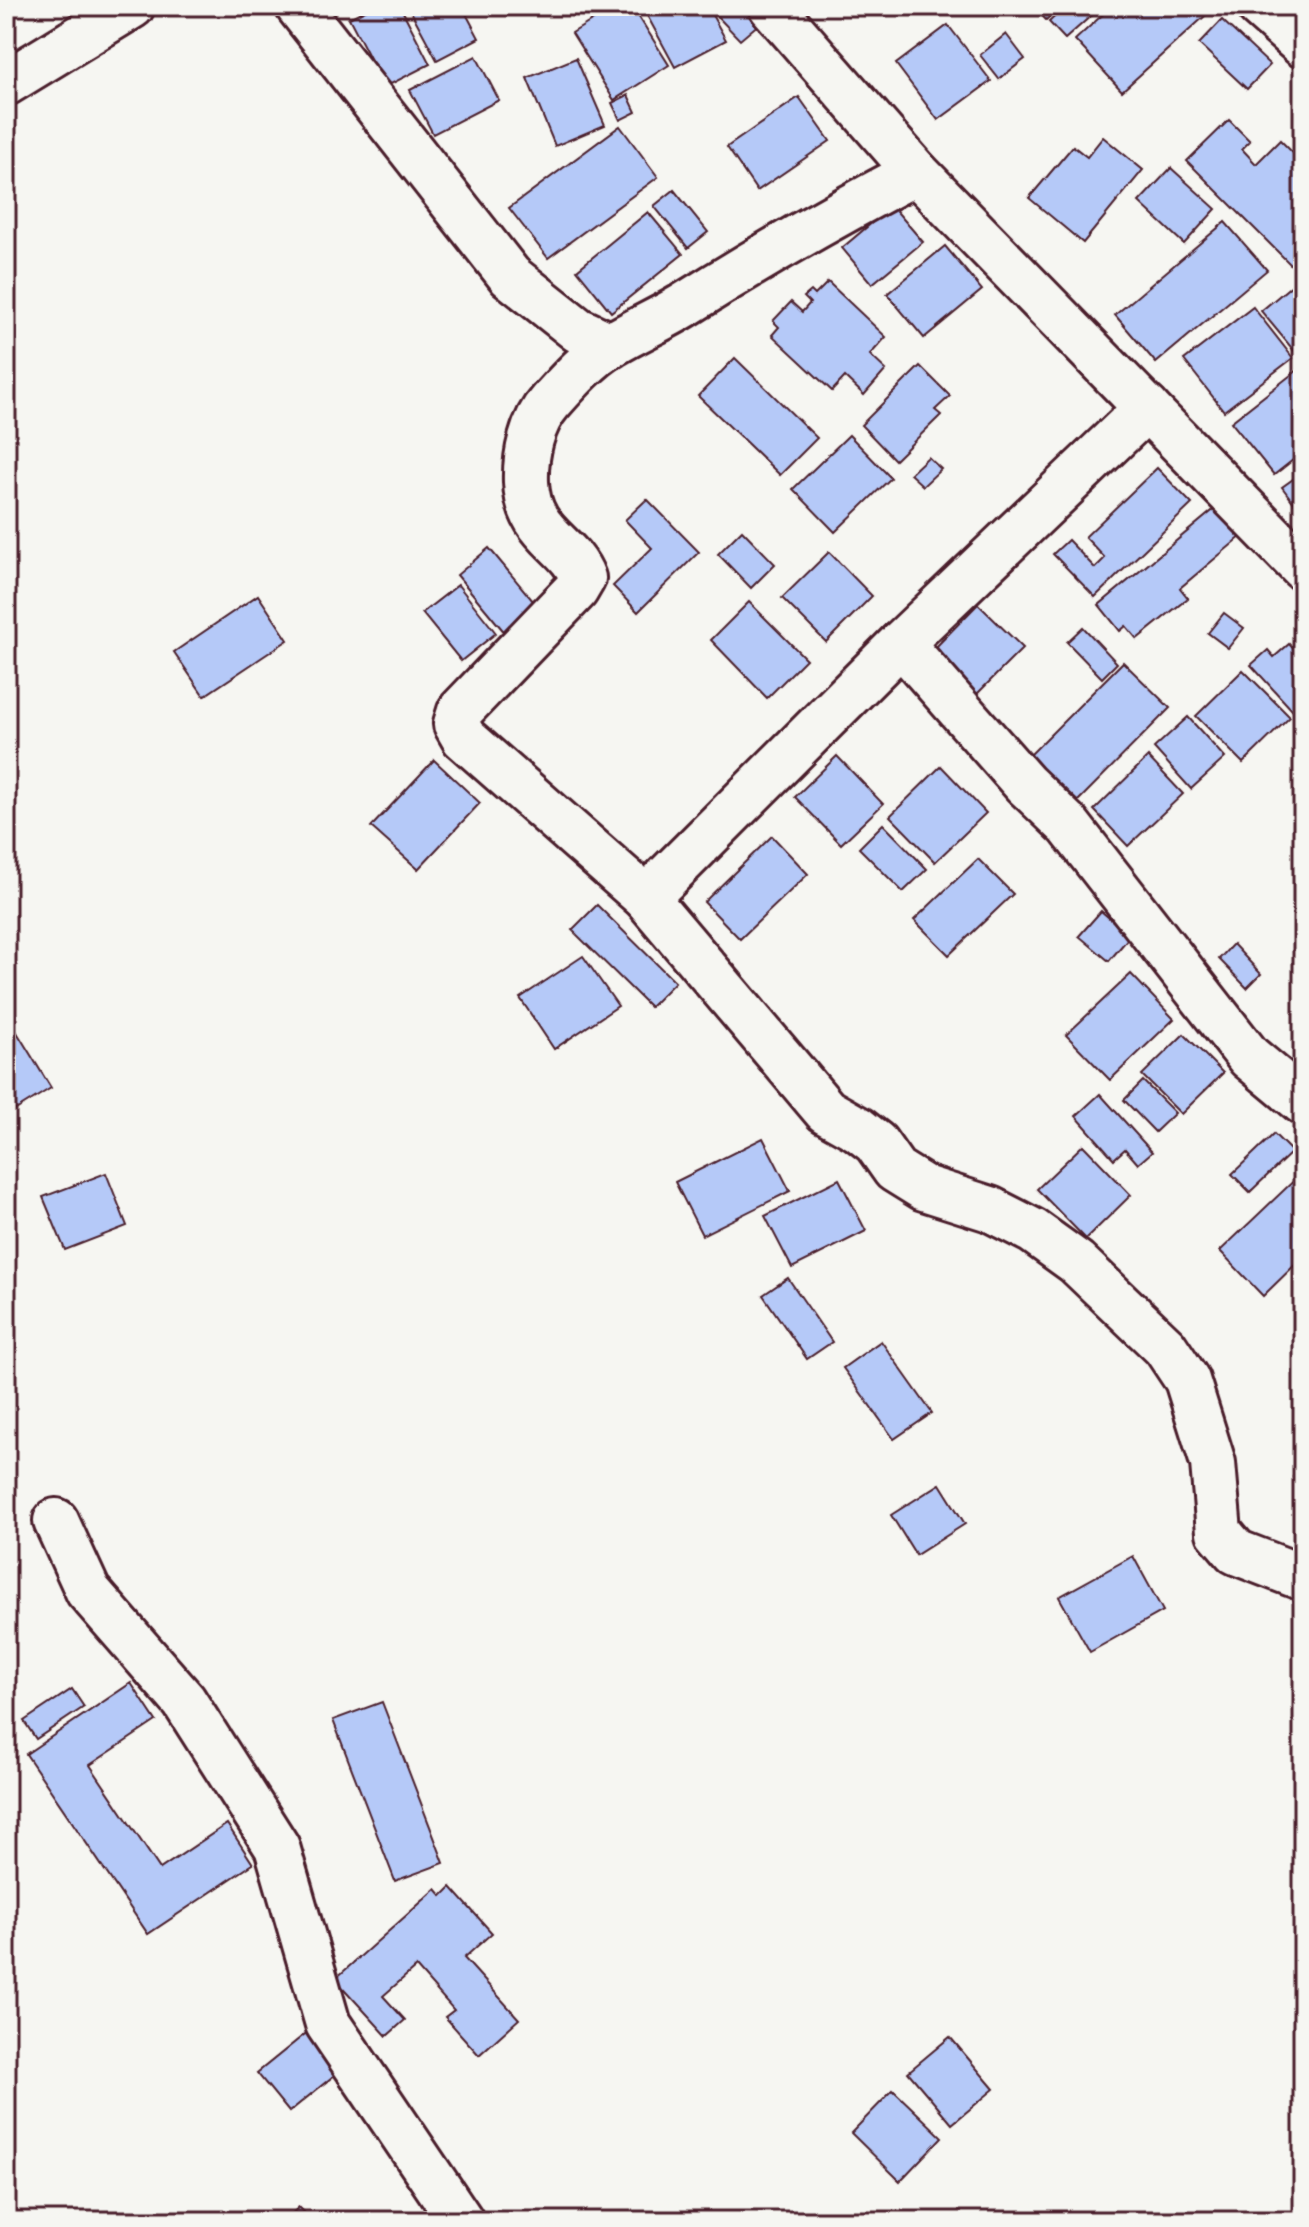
<svg xmlns="http://www.w3.org/2000/svg" width="1309" height="2227" viewBox="0 0 1309 2227" font-family="'Gochi Hand',sans-serif">
<rect width="100%" height="100%" fill="#f6f6f2"/>
<filter id="ink" filterUnits="userSpaceOnUse"><feTurbulence type="fractalNoise" baseFrequency=".0125" numOctaves="2"/><feDisplacementMap in="SourceGraphic" scale="16" xChannelSelector="R" yChannelSelector="G"/><feConvolveMatrix kernelMatrix="1 2 1 2 8 2 1 2 1" color-interpolation-filters="sRGB"/></filter>
<g filter="url(#ink)">
<g fill="#b5c9f8" stroke="#4a1f2b" stroke-width="2">
<path d="M373,6H400L430,64L385,87L349,18Z"/>
<path d="M408,6H462L479,38L437,60Z"/>
<path d="M616,6H632L669,65L614,100L572,33Z"/>
<path d="M648,6H707L726,40L675,67L643,8Z"/>
<path d="M724,6H745L760,23L740,40L715,14Z"/>
<path d="M1033,6H1061L1046,20Z"/>
<path d="M1066,6H1102L1065,39L1049,22Z"/>
<path d="M1112,6H1216L1122,91L1075,40Z"/>
<path d="M1222,20L1270,65L1247,89L1199,44Z"/>
<path d="M948,25L991,81L938,120L896,64Z"/>
<path d="M1006,34L1025,59L999,79L980,55Z"/>
<path d="M476,56L499,100L433,134L410,90Z"/>
<path d="M576,58L605,125L555,146L527,78Z"/>
<path d="M628,95L636,112L620,120L612,103Z"/>
<path d="M799,97L830,141L757,191L727,147Z"/>
<path d="M1229,120L1250,141L1242,149L1256,164L1280,140L1303,163V266L1297,271L1187,161Z"/>
<path d="M620,126L658,177L548,258L509,208Z"/>
<path d="M1103,137L1143,170L1083,243L1029,198L1073,146L1087,157Z"/>
<path d="M1171,168L1216,209L1184,244L1139,202Z"/>
<path d="M674,190L708,232L688,248L654,206Z"/>
<path d="M892,206L923,242L872,284L842,248Z"/>
<path d="M648,212L683,254L611,312L577,270Z"/>
<path d="M1225,222L1267,270L1156,363L1115,315Z"/>
<path d="M945,246L982,290L924,338L887,294Z"/>
<path d="M828,282L886,337L870,355L886,370L864,395L845,377L832,391L772,335L779,327L773,321L791,302L802,312L810,303L804,297L811,291L815,295Z"/>
<path d="M1292,285L1303,299V355L1300,358L1261,311Z"/>
<path d="M1253,307L1293,358L1224,411L1184,360Z"/>
<path d="M735,358L817,438L780,475L698,396Z"/>
<path d="M920,366L950,396L935,410L941,415L895,460L861,425Z"/>
<path d="M1296,371L1303,379V452L1274,475L1231,422Z"/>
<path d="M849,435L891,478L835,532L793,489Z"/>
<path d="M928,457L941,469L923,486L910,474Z"/>
<path d="M1157,468L1192,504L1095,597L1053,554L1068,540L1095,568L1105,558L1085,537Z"/>
<path d="M1303,472V515L1282,487Z"/>
<path d="M647,499L699,552L638,612L613,586L652,548L625,520Z"/>
<path d="M1217,507L1242,536L1180,588L1188,598L1137,639L1126,626L1120,631L1099,605Z"/>
<path d="M742,530L775,564L751,588L718,554Z"/>
<path d="M489,548L548,619L516,646L457,575Z"/>
<path d="M829,552L872,596L826,642L782,598Z"/>
<path d="M458,585L496,633L461,661L422,613Z"/>
<path d="M258,595L288,640L204,696L174,652Z"/>
<path d="M749,602L806,659L767,698L711,640Z"/>
<path d="M978,604L1023,648L974,697L929,654Z"/>
<path d="M1224,613L1244,628L1228,648L1208,633Z"/>
<path d="M1083,627L1117,663L1102,678L1067,642Z"/>
<path d="M1289,644L1303,659V702L1293,711L1251,665L1268,650L1274,657Z"/>
<path d="M1123,662L1170,708L1075,804L1028,757Z"/>
<path d="M1243,670L1290,717L1243,763L1196,716Z"/>
<path d="M1188,717L1225,758L1191,789L1154,748Z"/>
<path d="M837,756L883,804L841,844L795,797Z"/>
<path d="M1148,757L1183,794L1128,846L1094,810Z"/>
<path d="M434,760L480,803L418,869L371,827Z"/>
<path d="M941,766L986,813L935,862L890,816Z"/>
<path d="M883,824L927,869L903,892L859,848Z"/>
<path d="M772,836L808,874L740,939L704,902Z"/>
<path d="M978,859L1013,894L949,955L914,920Z"/>
<path d="M597,905L675,982L650,1007L572,930Z"/>
<path d="M1101,911L1130,936L1109,961L1079,936Z"/>
<path d="M1233,944L1261,974L1247,988L1219,959Z"/>
<path d="M583,956L618,1006L554,1049L520,998Z"/>
<path d="M1131,974L1174,1019L1110,1080L1066,1035Z"/>
<path d="M15,1029L51,1088L6,1116V1035Z"/>
<path d="M1184,1034L1223,1073L1181,1114L1142,1075Z"/>
<path d="M1143,1081L1175,1113L1155,1132L1124,1100Z"/>
<path d="M1100,1094L1152,1152L1138,1164L1125,1149L1114,1159L1076,1116Z"/>
<path d="M1274,1134L1292,1152L1250,1192L1232,1174Z"/>
<path d="M763,1138L790,1191L702,1235L675,1182Z"/>
<path d="M1083,1145L1131,1195L1086,1239L1037,1189Z"/>
<path d="M1303,1172V1257L1263,1296L1220,1251Z"/>
<path d="M106,1173L127,1226L65,1250L43,1197Z"/>
<path d="M839,1179L866,1231L792,1268L765,1216Z"/>
<path d="M788,1278L832,1342L807,1359L763,1295Z"/>
<path d="M881,1341L932,1413L894,1439L843,1368Z"/>
<path d="M1303,1467V1488L1293,1477Z"/>
<path d="M940,1484L965,1524L916,1555L891,1515Z"/>
<path d="M1133,1556L1163,1611L1090,1652L1059,1597Z"/>
<path d="M131,1683L156,1721L90,1765L160,1869L227,1824L253,1864L148,1934L26,1754Z"/>
<path d="M72,1689L84,1707L36,1739L24,1721Z"/>
<path d="M382,1702L444,1863L395,1881L333,1720Z"/>
<path d="M451,1887L492,1933L464,1958L519,2019L479,2055L445,2017L454,2010L416,1967L383,1996L405,2020L387,2036L335,1979L436,1889L442,1896Z"/>
<path d="M310,2030L342,2069L289,2112L257,2073Z"/>
<path d="M950,2037L994,2089L952,2124L908,2072Z"/>
<path d="M893,2090L942,2137L900,2181L851,2133Z"/>
<path d="M299,2207L313,2221H284Z"/>
<path d="M408,2212L416,2221H398Z"/>
</g>
<g fill="none" stroke-linecap="round" stroke-linejoin="round">
<g stroke="#4a1f2b" stroke-width="50">
<g id="minor">
<path d="M298,6L510,276L578,330L610,345"/>
<path d="M771,6L916,172L1303,568"/>
<path d="M1259,6L1303,45"/>
<path d="M6,83L132,6"/>
<path d="M916,172C836,214 759,258 683,306C660,320 636,330 613,344C591,356 567,383 550,402C532,422 525,455 526,482C528,536 569,541 583,578L576,590L460,711L456,724L464,738L646,898L826,1111L858,1129L876,1143L895,1170L924,1188L990,1209L1033,1231L1076,1262L1165,1347L1187,1380L1213,1463L1219,1532L1236,1552L1303,1578"/>
<path d="M901,643L1025,784L1069,826L1249,1057L1303,1102"/>
<path d="M646,898L901,643L1147,408"/>
<path d="M56,1521L88,1591L184,1701L277,1847L328,2024L461,2221"/>
</g>
</g>
<use href="#minor" stroke="#f6f6f2" stroke-width="44"/>
</g>
</g>
<rect width="1309" height="2227" fill="none" stroke="#f6f6f2" stroke-width="32"/>
<rect x="16" y="16" width="1277" height="2195" fill="none" stroke="#4a1f2b" stroke-width="3" filter="url(#ink)"/>
</svg>
